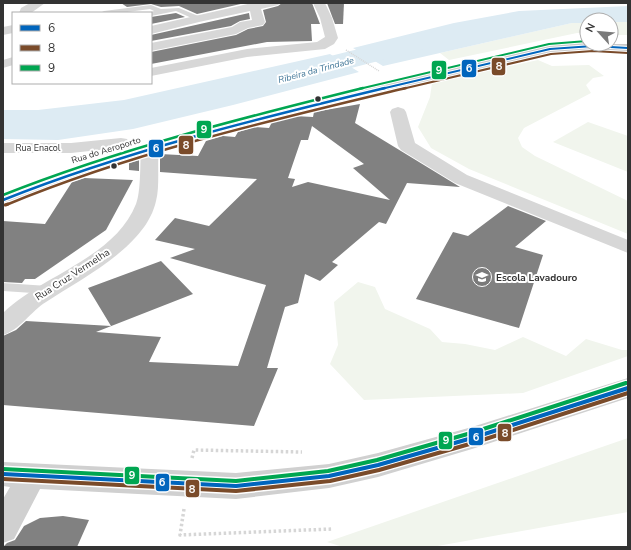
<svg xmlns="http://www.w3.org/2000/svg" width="631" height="550" viewBox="0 0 631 550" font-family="'Nunito Sans',sans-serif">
<rect width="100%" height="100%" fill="#fff"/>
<g fill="#f1f5ed">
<rect x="611" y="22" width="17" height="13"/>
<path d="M572,23H587V33H577L449,60L440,53Z"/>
<path d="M538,60L552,66L589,65L604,76L593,78L586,85L591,93L524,128L518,138L522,147L535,156L628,201V234L469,169L431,148L418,127L430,97L432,83Z"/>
<path d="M588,122L628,136V172L553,142Z"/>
<path d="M358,282L375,287L385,309L430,329L442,342L465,344L495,350L523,337L566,356L586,339L622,350H628V356L523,393L364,400L330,364L338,345L334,302Z"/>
<path d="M628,438V512L432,547H343L327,542Z"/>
</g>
<g fill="#ddebf3">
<path d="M628,6V22H611V20H587V23H572L383,66L353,48L454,23L519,11Z"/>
<path d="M330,54L359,72L233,105L133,129L58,140L3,139V110H38L124,100Z"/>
</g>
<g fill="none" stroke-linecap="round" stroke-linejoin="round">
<path fill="#ddebf3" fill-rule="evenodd" d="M427,32L437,34L440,40L437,46L281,86L270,83L266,77L270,71Z"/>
</g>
<g fill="#818181" fill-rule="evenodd">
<path d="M121,3H245L197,14L179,6L161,7L151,4L127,7Z"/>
<path d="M282,3H312L320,24H311L312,41L267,42L151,64V52L236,35L248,29L263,26L266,22L263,10L278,6Z"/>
<path d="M327,3H344L343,24H335Z"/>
<path d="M176,13L185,17L151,24V17Z"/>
<path d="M249,13L250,19L240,21L231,26L151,41V35Z"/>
<path d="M360,104L355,123L460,187L407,183L386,224L379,222L332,262L338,265L320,281L305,274L298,303L285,307L267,368H278L254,426L3,405V336L16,330L26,321L111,326L88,288L161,261L193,294L96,332L161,337L149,362L238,366L266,285L170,258L195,249L155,240L175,218L209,226L257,179L160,172V154L198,156L206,141L223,136L235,137L238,132L255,127L269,128L272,122L294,116L313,117L314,112ZM312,126L364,164L353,168L390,200L308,182L292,187L295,179L288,178L301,140H308Z"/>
<path d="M139,160V171L129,170V163Z"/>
<path d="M84,178L133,180L106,230L35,279H25L22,283L3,282V221L45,224L72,182Z"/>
<path d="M508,206L546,221L515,247L543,255L519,328L416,299L453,232L468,236Z"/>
<path d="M63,516L89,520L77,547H3L7,543L15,540L24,526L40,518Z"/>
</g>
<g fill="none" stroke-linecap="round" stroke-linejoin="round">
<path stroke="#d6d6d6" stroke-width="1.5" stroke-dasharray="1 1" stroke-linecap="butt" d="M346,50L379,71"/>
<g stroke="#d6d6d6" stroke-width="3.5" stroke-dasharray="2.5 2.5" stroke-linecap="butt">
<path d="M192,458L194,450L302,452"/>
<path d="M184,509L180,535L332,529"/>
</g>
<g fill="#d7d7d7" fill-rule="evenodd">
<path d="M151,5L161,9L179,8L203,18L199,20H196L176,11L151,16V13H148L154,11L150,9L120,13H100L104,11Z"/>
<path d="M3,283L48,286L53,287L55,290L53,293L48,294L3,291Z"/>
</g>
<g fill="#d7d7d7" fill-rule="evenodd">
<path d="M30,3H45L31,13H19L21,8Z"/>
<path d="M252,3H280L278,5L261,9L265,22L263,25L248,28L236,34L151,51V43L232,27L240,22L252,20L250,11L199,22L151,34V26Z"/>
<path d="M313,3H325L332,18L338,38L334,44L325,49L247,57L151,76V68L247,49L317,42L325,37L320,18Z"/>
<path d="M13,25V33L3,35V27Z"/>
<path d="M13,57V65L3,68V60Z"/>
<path d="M398,107L404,109L406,112L415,143L467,175L628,240V253L455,183L401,150L398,146L390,112L392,109Z"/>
<path d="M121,138L127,139L129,143L127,147L71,153H3V143H71Z"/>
<path d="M150,144L156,145L159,149C157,165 160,186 156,201C146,247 82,278 46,302C31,311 20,330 3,335V313C42,275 115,258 136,204C141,192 140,163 141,149L144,145Z"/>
</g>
<path fill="#d0d0d0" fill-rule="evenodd" d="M628,378V398L472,449L378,477L329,488L236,499L40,489L14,539L3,543V499L10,487L3,486V462L236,473L329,464L378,453L472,427Z"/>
<path fill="#cacaca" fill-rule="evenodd" d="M587,42V44H628V52L593,50L550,53L277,119L118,165L54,186L3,206V193C60,170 119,154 178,137C301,102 426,74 550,45Z"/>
<g stroke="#fff" stroke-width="4">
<path id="bus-1-far2" d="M381,89L550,49L593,46L628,48"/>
</g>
<g stroke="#fff" stroke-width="5">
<path id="bus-1-far1" d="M3,200C126,151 256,119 385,88"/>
</g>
<g stroke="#fff" stroke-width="7">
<path id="bus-1" d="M3,474L236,486L329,476L378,465L472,438L628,388"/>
</g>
<g stroke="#fff" stroke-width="4">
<path id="bus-2-far3" d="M402,89L551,54L593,51L628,53"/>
</g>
<g stroke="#fff" stroke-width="5">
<path id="bus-2-far2" d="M6,205C134,152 272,120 406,88"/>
</g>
<g stroke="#fff" stroke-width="6">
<path id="bus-2-far1" d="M5,205L8,204"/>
</g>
<g stroke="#fff" stroke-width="7">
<path id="bus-2" d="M3,479L236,491L330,481L379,470L473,443L628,393"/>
</g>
<g stroke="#fff" stroke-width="4">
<path id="bus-3-far2" d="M359,89L549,44L587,41"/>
</g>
<g stroke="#fff" stroke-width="5">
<path id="bus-3-far1" d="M3,195C119,149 242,118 363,88"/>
</g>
<g stroke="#fff" stroke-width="7">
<path id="bus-3" d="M3,469L236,481L328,471L377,460L471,433L626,383"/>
</g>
<use href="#bus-1-far2" stroke="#0065bd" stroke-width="2"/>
<use href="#bus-1-far1" stroke="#0065bd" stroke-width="2.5"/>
<use href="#bus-1" stroke="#0065bd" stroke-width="4"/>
<use href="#bus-2-far3" stroke="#7a4b2a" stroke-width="2"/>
<use href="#bus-2-far2" stroke="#7a4b2a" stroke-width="2.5"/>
<use href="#bus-2-far1" stroke="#7a4b2a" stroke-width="3"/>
<use href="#bus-2" stroke="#7a4b2a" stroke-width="4"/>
<use href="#bus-3-far2" stroke="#00a651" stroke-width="2"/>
<use href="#bus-3-far1" stroke="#00a651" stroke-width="2.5"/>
<use href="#bus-3" stroke="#00a651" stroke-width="4"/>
</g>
<defs>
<g id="school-disc" transform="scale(1)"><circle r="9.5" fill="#7a7a7a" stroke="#fff"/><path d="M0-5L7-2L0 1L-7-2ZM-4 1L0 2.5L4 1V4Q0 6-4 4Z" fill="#fff"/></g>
</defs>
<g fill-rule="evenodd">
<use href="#school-disc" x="482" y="277"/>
</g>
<g fill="#333" stroke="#fff" stroke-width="1.5">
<circle cx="318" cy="99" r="3.5"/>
<circle cx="114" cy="166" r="3.5"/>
</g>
<g text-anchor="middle" stroke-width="4" stroke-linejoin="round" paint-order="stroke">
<g font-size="9" font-style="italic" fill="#3f7597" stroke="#fff">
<text transform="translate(316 70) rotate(-15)" y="3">Ribeira da Trindade</text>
</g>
<g font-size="9" fill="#333" stroke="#fff">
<text x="38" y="151">Rua Enacol</text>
<text transform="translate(106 150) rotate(-17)" y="3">Rua do Aeroporto</text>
</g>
<g font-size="10" fill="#333" stroke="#fff">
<text transform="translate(72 274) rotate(-33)" y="4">Rua Cruz Vermelha</text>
</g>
<g font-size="10" font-weight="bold" fill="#333" stroke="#fff" text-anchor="start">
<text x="496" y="281">Escola Lavadouro</text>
</g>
</g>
<g stroke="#fff" stroke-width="1.5">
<rect x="491" y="57" width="15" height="19" rx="4" fill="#7a4b2a"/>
<rect x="461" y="59" width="16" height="19" rx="4" fill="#0065bd"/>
<rect x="431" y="60" width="16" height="20" rx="4" fill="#00a651"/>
<rect x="196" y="120" width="16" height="19" rx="4" fill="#00a651"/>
<rect x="178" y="135" width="16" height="20" rx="4" fill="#7a4b2a"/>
<rect x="148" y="139" width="16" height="19" rx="4" fill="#0065bd"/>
<rect x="497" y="423" width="15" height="19" rx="4" fill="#7a4b2a"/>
<rect x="468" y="427" width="16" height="19" rx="4" fill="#0065bd"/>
<rect x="438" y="431" width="15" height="19" rx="4" fill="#00a651"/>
<rect x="124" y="466" width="16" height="19" rx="4" fill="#00a651"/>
<rect x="155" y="473" width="15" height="19" rx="4" fill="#0065bd"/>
<rect x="185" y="479" width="15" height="19" rx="4" fill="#7a4b2a"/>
</g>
<g font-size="11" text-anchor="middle" font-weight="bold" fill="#fff">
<text x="499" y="70">8</text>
<text x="469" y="72">6</text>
<text x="439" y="74">9</text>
<text x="204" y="133">9</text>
<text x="186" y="149">8</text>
<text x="156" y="152">6</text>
<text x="505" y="437">8</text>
<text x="476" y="441">6</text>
<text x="446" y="444">9</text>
<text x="132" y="479">9</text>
<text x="162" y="486">6</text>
<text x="192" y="493">8</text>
</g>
<rect width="631" height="550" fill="none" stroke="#333333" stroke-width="8"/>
<rect x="12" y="12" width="140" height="72" fill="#ffffff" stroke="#adadad"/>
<rect x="20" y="25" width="20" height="6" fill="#0065bd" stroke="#adadad"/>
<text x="48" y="32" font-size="12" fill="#333333">6</text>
<rect x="20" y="45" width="20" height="6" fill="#7a4b2a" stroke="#adadad"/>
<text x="48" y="52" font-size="12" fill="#333333">8</text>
<rect x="20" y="65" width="20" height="6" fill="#00a651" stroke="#adadad"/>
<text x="48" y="72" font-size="12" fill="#333333">9</text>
<g transform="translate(599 32) rotate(297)"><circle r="19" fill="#ffffff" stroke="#adadad"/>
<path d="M0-3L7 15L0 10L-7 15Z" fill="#7a7a7a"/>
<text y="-6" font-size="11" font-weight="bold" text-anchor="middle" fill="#333333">N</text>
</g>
</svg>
